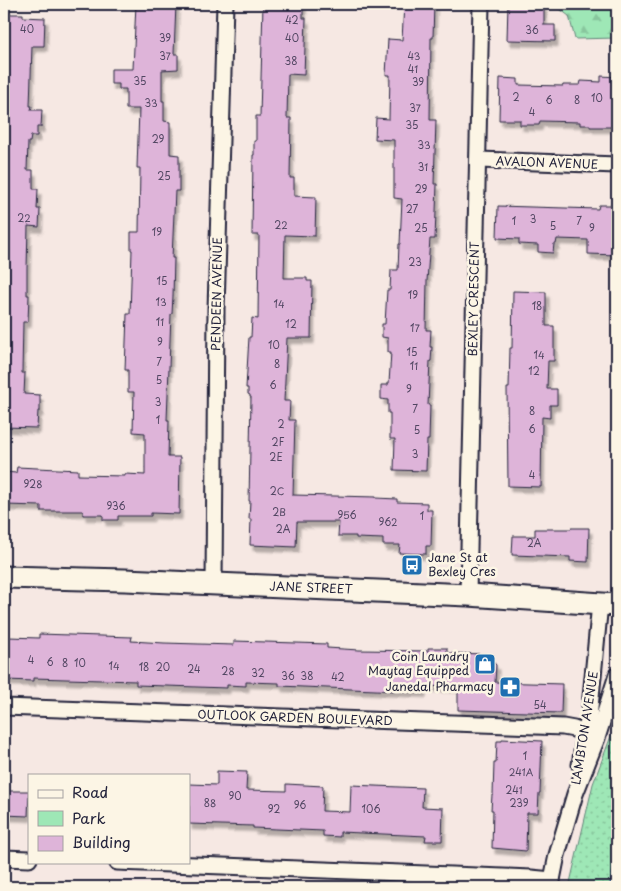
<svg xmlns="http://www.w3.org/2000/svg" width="621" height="891" viewBox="0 0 621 891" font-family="'Playpen Sans',sans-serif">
<defs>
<pattern id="green-dots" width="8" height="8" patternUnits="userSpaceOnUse" patternTransform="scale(1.25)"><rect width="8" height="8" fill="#9ee7b6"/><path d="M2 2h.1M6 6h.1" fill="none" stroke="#88c69d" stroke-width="1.8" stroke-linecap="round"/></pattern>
<pattern id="forest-firs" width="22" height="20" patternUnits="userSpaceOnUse" patternTransform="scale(1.25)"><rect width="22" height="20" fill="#9ee7b6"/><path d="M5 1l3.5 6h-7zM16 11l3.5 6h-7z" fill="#88c69d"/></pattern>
<filter id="shadow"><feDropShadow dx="3" dy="5.5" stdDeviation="1" flood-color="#0004"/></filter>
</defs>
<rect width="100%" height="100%" fill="#f6e8e3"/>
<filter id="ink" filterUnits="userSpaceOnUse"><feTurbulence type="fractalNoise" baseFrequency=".02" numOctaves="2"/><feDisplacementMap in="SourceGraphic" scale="10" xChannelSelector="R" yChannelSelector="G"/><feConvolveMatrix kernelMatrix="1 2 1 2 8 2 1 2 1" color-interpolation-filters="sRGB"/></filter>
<g filter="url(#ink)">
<path fill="url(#green-dots)" stroke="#608478" d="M617,720V887H569L593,784Z"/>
<path fill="url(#forest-firs)" stroke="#608478" d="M556,4H617V38L575,39L569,16L557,7Z"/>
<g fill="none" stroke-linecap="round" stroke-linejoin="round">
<path stroke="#6580a5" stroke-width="5.5" d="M611,887L617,864"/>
</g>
<g fill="#deb4d9" stroke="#22223b" filter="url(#shadow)">
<path d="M136,4H176L174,54H178V69L162,70V101H164V121L170,122V154L179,155V191H175L172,258H174L173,296L172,314H171L167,420H169L168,457H180L179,514L151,513V516H118V520H103V515H83V511H41V506L5,505L4,472L16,473L17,467L78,470V475L125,476V474L145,475V433L133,432L134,392H128V370H125L127,314H130L132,250H131V232H139L140,168H137L139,109H126V89H119V84H111V69H133Z"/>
<path d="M263,4H303V18H306L304,75L288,74L287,118H291L290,178H294V196L316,197L315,236L285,235L284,278H307V281H312L311,338H287L284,401H290L289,420H295L293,495L376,497V498L397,499V502L427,503V510H432L431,546H426V554L399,553L400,545H383V539L356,538V536H338L339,522H297L296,547L250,545L251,519H249L250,501H249L251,397H250V395L248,394V388H246L249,337H251L252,318L258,319L259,235H252L253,155H254V141H256V116H260Z"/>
<path d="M404,4H434L433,38H431L430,120H436L434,184H437L435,239H430L427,281L426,330H431L430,347H432L431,361H430L428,405H430L429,440H427L426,471L394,470L395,439H390V413H388V400L381,399V385H388V383H389L391,352H388V338L382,337V324H385L387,290H390L391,270H398L399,244H400L402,199L394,198V140L375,139L376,118L389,119L390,75H386L388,39L402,40Z"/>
<path d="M508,4H531L544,6V25H555V41L507,40Z"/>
<path d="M4,14H23V17L45,18L44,46H32L30,106H32L31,110H42L41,127H37V136H31L30,142H28L27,170H33V189H38L37,209H40L39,227L28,226L27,269V295H29L28,322H23L22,373H25L24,394L40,395V411H38L37,428L4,427Z"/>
<path d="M601,76L617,77V127H590V125H580V122L540,121L539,125H520V120H499L500,78L518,79V85L563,86V85H580L581,81L601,82Z"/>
<path d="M599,205H612V210H617V255L588,254V240L557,239L556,244H554L553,253L538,252V245L519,244V239L497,238L498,206L598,209Z"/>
<path d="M513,291L546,292V326H554V361H548L547,389H557V405H550V418L542,417L541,487L508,486L507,388H509L510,348H512Z"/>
<path d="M571,528H589L588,562L570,561V557L512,555L513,536H535V529H571Z"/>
<path d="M39,634L132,637L131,641L164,643L234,645V641L327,644V648L359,650L428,651V648H447V653L486,654L496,665L495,682L562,684L561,713L458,710V687L423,686V692L279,686V683L246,682V686L227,685V688L136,685V681L66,679L33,678V681L6,680L8,637L39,638Z"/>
<path d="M502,739L542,741L540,793H539L538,813H527L526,851L492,848L493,810H491L492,795H493L494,763H496L497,741H502Z"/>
<path d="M217,771L247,772L246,790L286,791V784L323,786L322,811L350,812L351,785L423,788L422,807L443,808L442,841H425L426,836L340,832V837L323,836V831L253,828V826L189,824V784L217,785Z"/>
<path d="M4,791H29L28,816L4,815Z"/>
</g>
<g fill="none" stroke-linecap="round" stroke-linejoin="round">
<g stroke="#22223b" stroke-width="19">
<g id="street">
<path d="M478,160L617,165"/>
<path d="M214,584L216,309L225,4"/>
<path d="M468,595L481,4"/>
<path d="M4,707L563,727L574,729L585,733"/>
<path d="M580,765L585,733L589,718L600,603"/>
<path d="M4,858L29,859"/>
<path d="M117,862L531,878L552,880"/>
<path d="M552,887V880L557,855L575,794L597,738L617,675"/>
</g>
</g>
<g stroke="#22223b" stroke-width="25">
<path id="secondary" d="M4,577L125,580L468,595L617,605"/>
</g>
<use href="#street" stroke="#fcf5e5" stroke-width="15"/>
<use href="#secondary" stroke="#fcf5e5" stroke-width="21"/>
</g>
</g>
<defs>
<g id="bus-square" transform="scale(1.125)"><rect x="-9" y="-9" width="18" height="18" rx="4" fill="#1f6fb2" stroke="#fcf5e5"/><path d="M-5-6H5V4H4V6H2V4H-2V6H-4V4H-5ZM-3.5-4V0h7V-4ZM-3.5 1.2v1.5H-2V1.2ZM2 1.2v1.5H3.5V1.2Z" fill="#fff"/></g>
<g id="shop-square" transform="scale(1.125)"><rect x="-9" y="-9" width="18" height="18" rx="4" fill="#1f6fb2" stroke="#fcf5e5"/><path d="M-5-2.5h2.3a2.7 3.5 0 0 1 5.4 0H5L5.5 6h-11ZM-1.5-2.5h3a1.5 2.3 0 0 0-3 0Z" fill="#fff"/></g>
<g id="pharmacy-square" transform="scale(1.125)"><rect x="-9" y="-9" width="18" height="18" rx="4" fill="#1f6fb2" stroke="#fcf5e5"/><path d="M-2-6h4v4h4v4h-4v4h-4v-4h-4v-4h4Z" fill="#fff"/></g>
</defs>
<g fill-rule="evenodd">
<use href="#bus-square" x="412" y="565"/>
<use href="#shop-square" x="485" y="664"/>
<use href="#pharmacy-square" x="510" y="687"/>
</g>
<g text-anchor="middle" stroke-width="5" stroke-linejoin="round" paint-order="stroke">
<g font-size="10" fill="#514662">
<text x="292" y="24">42</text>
<text x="27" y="33">40</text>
<text x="532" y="34">36</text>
<text x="165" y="42">39</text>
<text x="292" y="42">40</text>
<text x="165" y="60">37</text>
<text x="414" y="60">43</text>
<text x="291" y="65">38</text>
<text x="413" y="73">41</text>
<text x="140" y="85">35</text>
<text x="418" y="86">39</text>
<text x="516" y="101">2</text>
<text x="597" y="102">10</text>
<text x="549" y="104">6</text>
<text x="577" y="104">8</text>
<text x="151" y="107">33</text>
<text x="415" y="112">37</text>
<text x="532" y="116">4</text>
<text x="412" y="129">35</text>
<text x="158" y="143">29</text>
<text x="424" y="149">33</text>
<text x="423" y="171">31</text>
<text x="164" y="180">25</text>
<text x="421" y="193">29</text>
<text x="412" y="213">27</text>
<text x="24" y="222">22</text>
<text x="533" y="223">3</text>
<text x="514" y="225">1</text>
<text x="579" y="225">7</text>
<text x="281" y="229">22</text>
<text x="553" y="230">5</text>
<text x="421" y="232">25</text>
<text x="592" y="232">9</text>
<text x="157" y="236">19</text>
<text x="415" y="266">23</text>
<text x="162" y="285">15</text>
<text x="413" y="299">19</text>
<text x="161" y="306">13</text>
<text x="279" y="308">14</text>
<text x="537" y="310">18</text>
<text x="160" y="326">11</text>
<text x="291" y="328">12</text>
<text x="415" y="332">17</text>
<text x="160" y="346">9</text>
<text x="274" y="349">10</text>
<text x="412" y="356">15</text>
<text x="539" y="359">14</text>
<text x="159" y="366">7</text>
<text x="277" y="368">8</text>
<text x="414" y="370">11</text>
<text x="534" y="375">12</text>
<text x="159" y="384">5</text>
<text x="273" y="389">6</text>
<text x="409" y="393">9</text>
<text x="158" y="406">3</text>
<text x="415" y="413">7</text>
<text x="532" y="415">8</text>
<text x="158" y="424">1</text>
<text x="281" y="428">2</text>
<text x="532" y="433">6</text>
<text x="417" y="434">5</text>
<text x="278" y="446">2F</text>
<text x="415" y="458">3</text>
<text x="276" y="461">2E</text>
<text x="532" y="479">4</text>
<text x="33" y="488">928</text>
<text x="277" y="495">2C</text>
<text x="116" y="510">936</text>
<text x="279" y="516">2B</text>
<text x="347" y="519">956</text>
<text x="422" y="520">1</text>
<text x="388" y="526">962</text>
<text x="283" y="533">2A</text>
<text x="534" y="547">2A</text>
<text x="31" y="664">4</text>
<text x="50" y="666">6</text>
<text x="65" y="667">8</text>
<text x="80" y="667">10</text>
<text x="114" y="670">14</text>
<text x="144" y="671">18</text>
<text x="163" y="671">20</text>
<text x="194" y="673">24</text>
<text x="228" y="675">28</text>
<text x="258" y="677">32</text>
<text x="288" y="680">36</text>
<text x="307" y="680">38</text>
<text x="338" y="681">42</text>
<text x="540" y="709">54</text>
<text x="525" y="760">1</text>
<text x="521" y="776">241A</text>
<text x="514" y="794">241</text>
<text x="235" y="800">90</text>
<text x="210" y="807">88</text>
<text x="519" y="807">239</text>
<text x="300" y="809">96</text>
<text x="274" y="813">92</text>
<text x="371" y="813">106</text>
</g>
<g font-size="12" fill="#22223b" stroke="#fcf5e5">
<text transform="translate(547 163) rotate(2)" y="4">AVALON AVENUE</text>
<text transform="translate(217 294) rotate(-89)" y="4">PENDEEN AVENUE</text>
<text transform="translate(474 299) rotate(-89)" y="4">BEXLEY CRESCENT</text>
<text transform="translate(311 588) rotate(2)" y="4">JANE STREET</text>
<text transform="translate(295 718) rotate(2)" y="4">OUTLOOK GARDEN BOULEVARD</text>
<text transform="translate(585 728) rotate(-81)" y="4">LAMBTON AVENUE</text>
</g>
<g font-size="12" fill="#22223b" stroke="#fcf5e5" text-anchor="end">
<text x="428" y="562" text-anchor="start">Jane St at<tspan x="428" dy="14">Bexley Cres</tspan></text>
<text x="469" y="661">Coin Laundry<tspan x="469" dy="14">Maytag Equipped</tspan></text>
<text x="494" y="691">Janedal Pharmacy</text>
</g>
</g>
<rect width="621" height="891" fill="none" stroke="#fcf5e5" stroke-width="20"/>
<rect x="10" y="10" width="601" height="871" fill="none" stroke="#22223b" stroke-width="2" filter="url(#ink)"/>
<rect x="28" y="774" width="162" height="90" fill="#fcf5e5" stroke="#a5a1a1"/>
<rect x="38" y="790" width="25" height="8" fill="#fcf5e5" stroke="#a5a1a1"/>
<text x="72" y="798" font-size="15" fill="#22223b">Road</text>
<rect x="38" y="811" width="25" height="15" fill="#9ee7b6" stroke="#a5a1a1"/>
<text x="72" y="824" font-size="15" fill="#22223b">Park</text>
<rect x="38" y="836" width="25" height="15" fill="#deb4d9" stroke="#a5a1a1"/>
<text x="72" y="848" font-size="15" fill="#22223b">Building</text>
</svg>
